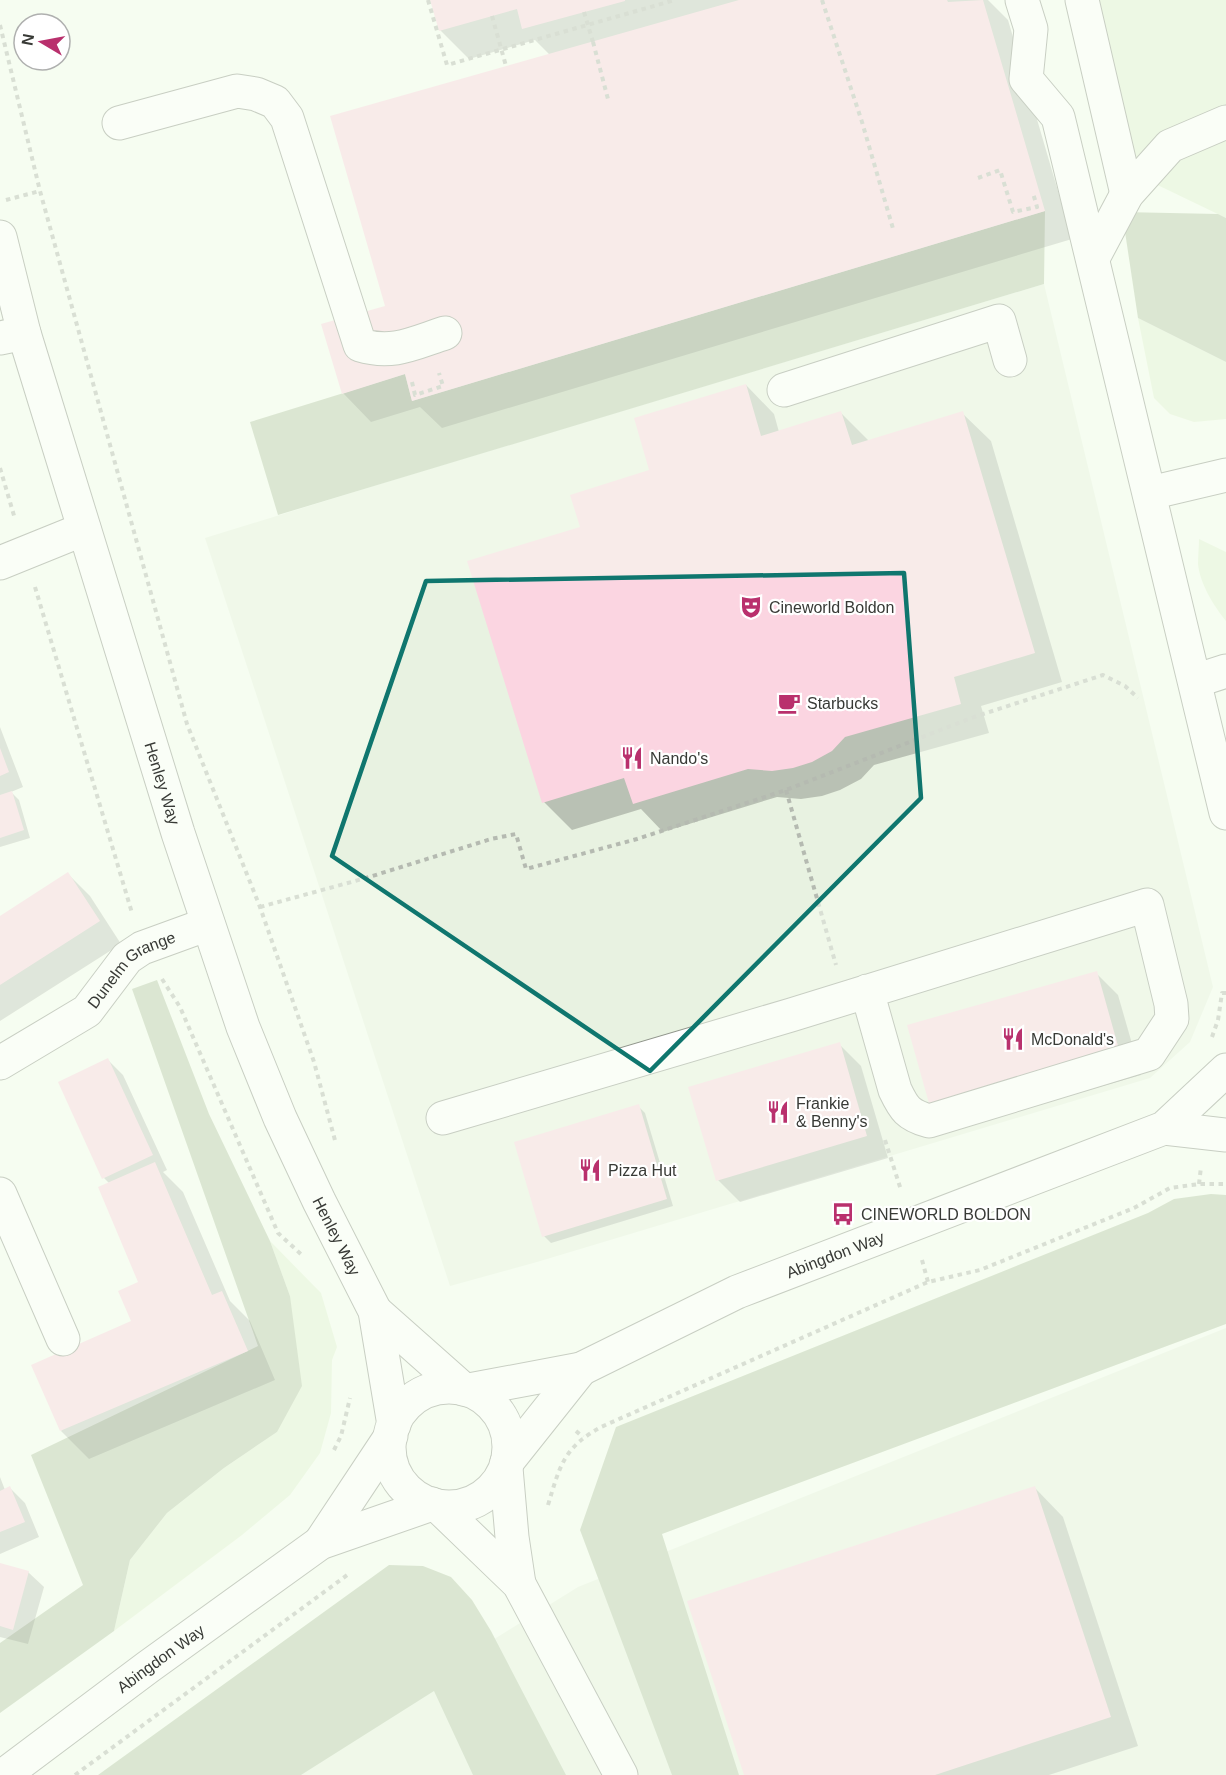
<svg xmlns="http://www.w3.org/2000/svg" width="1226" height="1775" viewBox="0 0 1226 1775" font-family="Arial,sans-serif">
<rect width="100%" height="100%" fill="#f6fdf1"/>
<g fill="#e8f2e1">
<path d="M1044,284L1213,987L1190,1042L1150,1078L537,1262L450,1286L205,538L429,469Z"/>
<path d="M1226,1328V1775H275L578,1587Z"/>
</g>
<g fill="#e3f2d5">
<path d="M1079,0H1226V218L1114,164Z"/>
<path d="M1138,318L1226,362V419L1194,422L1170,414L1154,398Z"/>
<path d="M1199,539L1226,552V621C1214,606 1200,584 1198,564C1198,556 1199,547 1199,539Z"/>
<path d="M270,1241L321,1293L337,1347L332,1360L331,1413L320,1453L290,1495L242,1535L114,1631L130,1560L167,1513L224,1468L277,1432L290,1296Z"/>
</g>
<g fill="#bbcbae">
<path d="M1045,211L1044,284L278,515L250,422L405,374L412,401Z"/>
<path d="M1122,212L1218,214L1226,218V362L1138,318Z"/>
<path d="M157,980L209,1114L270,1241L290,1296L302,1386L277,1432L224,1468L167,1513L130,1560L114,1631L0,1713V1643L83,1585L31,1455L258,1346L132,989Z"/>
<path d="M1211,1194L1226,1195V1324L662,1534L739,1775H672L580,1530L616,1427L1148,1213L1174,1199Z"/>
<path d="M389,1565L423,1566L451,1577L472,1600L491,1631L566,1775H473L434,1691L301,1775H98Z"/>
</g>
<g fill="#0003">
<path d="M432,0H988L1008,20L1072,239L442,428L420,407L371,422L343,393L387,307L550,55L535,40L469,59L440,30Z"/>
<path d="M746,385L774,414L779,432L841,413L869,441L962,413L991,441L1062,682L981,706L989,733L874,765L861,779L840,790L822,796L801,799L777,797L663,832L641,809L572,830L544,802L582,528L651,471Z"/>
<path d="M0,727L23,787L11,792L19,800L30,838L0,847Z"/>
<path d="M68,874L90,896L121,944L0,1021V918Z"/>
<path d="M1096,973L1118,995L1141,1075L953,1129Z"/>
<path d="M839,1044L861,1066L888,1158L740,1202L718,1180Z"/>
<path d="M108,1060L123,1075L167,1170L163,1172L183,1192L230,1301L250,1321L275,1380L89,1459L61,1431L133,1322L140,1283L109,1183L104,1178Z"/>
<path d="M638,1106L645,1113L673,1206L551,1243L544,1236Z"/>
<path d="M0,1477L5,1490L10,1488L25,1503L39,1537L0,1554Z"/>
<path d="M1035,1488L1063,1517L1138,1746L1049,1775H746Z"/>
<path d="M0,1564L28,1572L44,1587L28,1644L0,1637Z"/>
</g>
<g fill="#fbd5e1">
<path d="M430,0H625V1L522,29L517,9L439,31Z"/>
<path d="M739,0H947L948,2L983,0L1045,211L412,401L405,374L342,394L321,324L385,306L330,116Z"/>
<path d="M746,384L761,436L841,411L852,445L963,411L1035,653L954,677L961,704L845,737L832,751L812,762L793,768L772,771L748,769L633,804L624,778L542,803L467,561L580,527L570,495L649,470L634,418Z"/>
<path d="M0,748L9,772L0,776Z"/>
<path d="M12,791L24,830L0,838V795Z"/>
<path d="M68,872L100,921L0,985V916Z"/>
<path d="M1097,971L1120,1053L930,1107L907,1025Z"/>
<path d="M840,1042L867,1136L716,1181L688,1087Z"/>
<path d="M108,1058L153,1155L102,1179L58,1082Z"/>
<path d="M639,1104L667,1199L542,1237L514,1142Z"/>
<path d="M155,1162L212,1295L222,1291L248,1351L60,1431L31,1365L131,1321L118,1291L138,1282L98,1187Z"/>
<path d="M10,1486L25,1522L0,1532V1491Z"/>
<path d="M1035,1486L1111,1717L935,1775H744L687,1601Z"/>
<path d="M0,1563L29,1571L13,1630L0,1626Z"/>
</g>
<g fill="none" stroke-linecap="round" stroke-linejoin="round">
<g stroke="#91968c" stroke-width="35">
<g id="minor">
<path d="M1022,0L1031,29L1026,79L1058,117L1226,813"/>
<path d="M1082,0L1127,194"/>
<path d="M119,123L237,91L256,94L275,102L287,118L360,345C393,355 414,343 445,333"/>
<path d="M1093,258L1127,194L1170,146L1226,122"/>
<path d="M0,338L24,333"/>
<path d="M784,390L999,321L1010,360"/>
<path d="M1150,493L1226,475"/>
<path d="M0,563L84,529"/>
<path d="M1195,681L1226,671"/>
<path id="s1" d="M0,1063L87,1011L127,958L142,948L208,924"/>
<path d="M443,1118L791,1015L1147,905L1171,1004L1172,1019L1149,1054L929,1121C908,1115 904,1109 895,1090L867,991"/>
<path d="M0,1194L63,1339"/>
<path d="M506,1468L512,1537L519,1584"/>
<path d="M438,1506L519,1584L621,1775"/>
<path d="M320,1543L391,1436"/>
<path id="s2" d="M4,1775L148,1667L320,1543L432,1504"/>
</g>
</g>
<g stroke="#91968c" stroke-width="35">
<g id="major">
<path id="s3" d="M0,237L24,333L178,833L243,1027L280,1118L319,1201L375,1311L394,1425"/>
<path d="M1164,1128L1226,1135"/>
<path d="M375,1311L463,1389"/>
<circle cx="449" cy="1447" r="60"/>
<path id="s4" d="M469,1390L581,1369L737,1292L1164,1128L1226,1070"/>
<path d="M507,1462L581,1369"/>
</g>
</g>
<g stroke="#b5bab1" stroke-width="4" stroke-dasharray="4.5 4.5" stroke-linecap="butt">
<path d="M428,0L447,65L675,0"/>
<path d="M822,0L862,122L894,232"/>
<path d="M492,16L506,66"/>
<path d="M0,25L40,191L187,724L260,907L314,1062L336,1144"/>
<path d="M593,42L609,103"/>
<path d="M978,178L1000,170L1013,212L1037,207L1033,193"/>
<path d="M6,200L40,191"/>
<path d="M412,382L415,395L443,386L439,373"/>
<path d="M0,468L15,519"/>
<path d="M35,587L132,913"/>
<path d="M786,790L836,965"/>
<path d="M260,907L366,878L491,839L516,834L526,869L637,839L786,790L974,717L1103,675L1125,686L1138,698"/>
<path d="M162,979L180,1007L278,1233L303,1256"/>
<path d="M1212,1037L1218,1020L1222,993H1226"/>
<path d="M885,1140L901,1190"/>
<path d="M1199,1184L1201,1167"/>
<path d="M922,1260L928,1282"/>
<path d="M576,1431L583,1437"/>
<path d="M334,1450L341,1436L350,1398"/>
<path d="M548,1505C560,1466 563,1448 601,1427L928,1282L980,1270L1134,1208L1170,1188L1199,1184H1226"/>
<path d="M75,1775L350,1573"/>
</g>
<use href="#minor" stroke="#fff" stroke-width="33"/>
<use href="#major" stroke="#fff" stroke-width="33"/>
<path stroke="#b5bab1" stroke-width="4" stroke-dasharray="4.5 4.5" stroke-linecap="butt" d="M584,12L593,42"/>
</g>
<path d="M0 0H1226V1775H0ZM904,573L921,798L650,1071L332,856L426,581Z" fill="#f6fdf1" fill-opacity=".55" fill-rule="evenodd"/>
<path fill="none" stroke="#0f766e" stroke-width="4.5" stroke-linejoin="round" d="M904,573L921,798L650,1071L332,856L426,581Z"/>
<defs>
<g id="theatre-bare" transform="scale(1.8)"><path d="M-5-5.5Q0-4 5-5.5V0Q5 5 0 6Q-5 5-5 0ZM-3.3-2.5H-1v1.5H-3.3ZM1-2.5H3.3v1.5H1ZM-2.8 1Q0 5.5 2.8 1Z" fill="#b9306d" stroke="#fff" stroke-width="2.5" paint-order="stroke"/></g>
<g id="cafe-bare" transform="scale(1.8)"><path d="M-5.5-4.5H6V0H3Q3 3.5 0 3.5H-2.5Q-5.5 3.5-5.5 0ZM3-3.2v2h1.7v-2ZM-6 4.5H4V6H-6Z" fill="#b9306d" stroke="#fff" stroke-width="2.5" paint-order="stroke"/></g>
<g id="restaurant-bare" transform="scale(1.8)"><path d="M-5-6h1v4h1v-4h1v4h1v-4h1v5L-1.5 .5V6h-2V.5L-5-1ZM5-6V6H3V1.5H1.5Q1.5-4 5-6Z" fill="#b9306d" stroke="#fff" stroke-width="2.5" paint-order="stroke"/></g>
<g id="bus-bare" transform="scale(1.8)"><path d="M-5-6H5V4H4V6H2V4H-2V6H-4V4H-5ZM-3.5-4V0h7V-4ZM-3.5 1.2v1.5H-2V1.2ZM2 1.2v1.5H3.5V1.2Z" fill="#b9306d" stroke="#fff" stroke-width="2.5" paint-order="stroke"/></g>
</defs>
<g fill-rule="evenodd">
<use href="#theatre-bare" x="751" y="607"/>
<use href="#cafe-bare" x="789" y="703"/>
<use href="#restaurant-bare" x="632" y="758"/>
<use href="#restaurant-bare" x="1013" y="1039"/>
<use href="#restaurant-bare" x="778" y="1112"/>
<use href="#restaurant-bare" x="590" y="1170"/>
<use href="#bus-bare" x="843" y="1214"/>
</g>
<g text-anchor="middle" stroke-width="4.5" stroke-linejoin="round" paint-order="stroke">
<g font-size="16" fill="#383a36" stroke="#fff" text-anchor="start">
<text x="769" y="613">Cineworld Boldon</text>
<text x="807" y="709">Starbucks</text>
<text x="650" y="764">Nando's</text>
<text x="1031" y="1045">McDonald's</text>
<text x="796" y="1109">Frankie<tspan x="796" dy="18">&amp; Benny's</tspan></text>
<text x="608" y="1176">Pizza Hut</text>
<text x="861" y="1220">CINEWORLD BOLDON</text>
</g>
<g font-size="16" fill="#383a36" stroke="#fff">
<text dy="6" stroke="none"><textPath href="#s3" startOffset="570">Henley Way</textPath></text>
<text dy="6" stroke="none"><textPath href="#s1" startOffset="164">Dunelm Grange</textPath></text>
<text dy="6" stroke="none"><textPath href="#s3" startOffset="1056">Henley Way</textPath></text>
<text dy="6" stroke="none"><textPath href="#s4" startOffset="393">Abingdon Way</textPath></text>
<text dy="6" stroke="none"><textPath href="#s2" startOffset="195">Abingdon Way</textPath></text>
</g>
</g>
<g transform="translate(42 42) rotate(280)"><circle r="28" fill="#ffffff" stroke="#afb0af" stroke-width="1.5"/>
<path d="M0-4.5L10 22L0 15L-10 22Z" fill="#b9306d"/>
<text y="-9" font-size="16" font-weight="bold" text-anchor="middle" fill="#383a36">N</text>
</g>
</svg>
